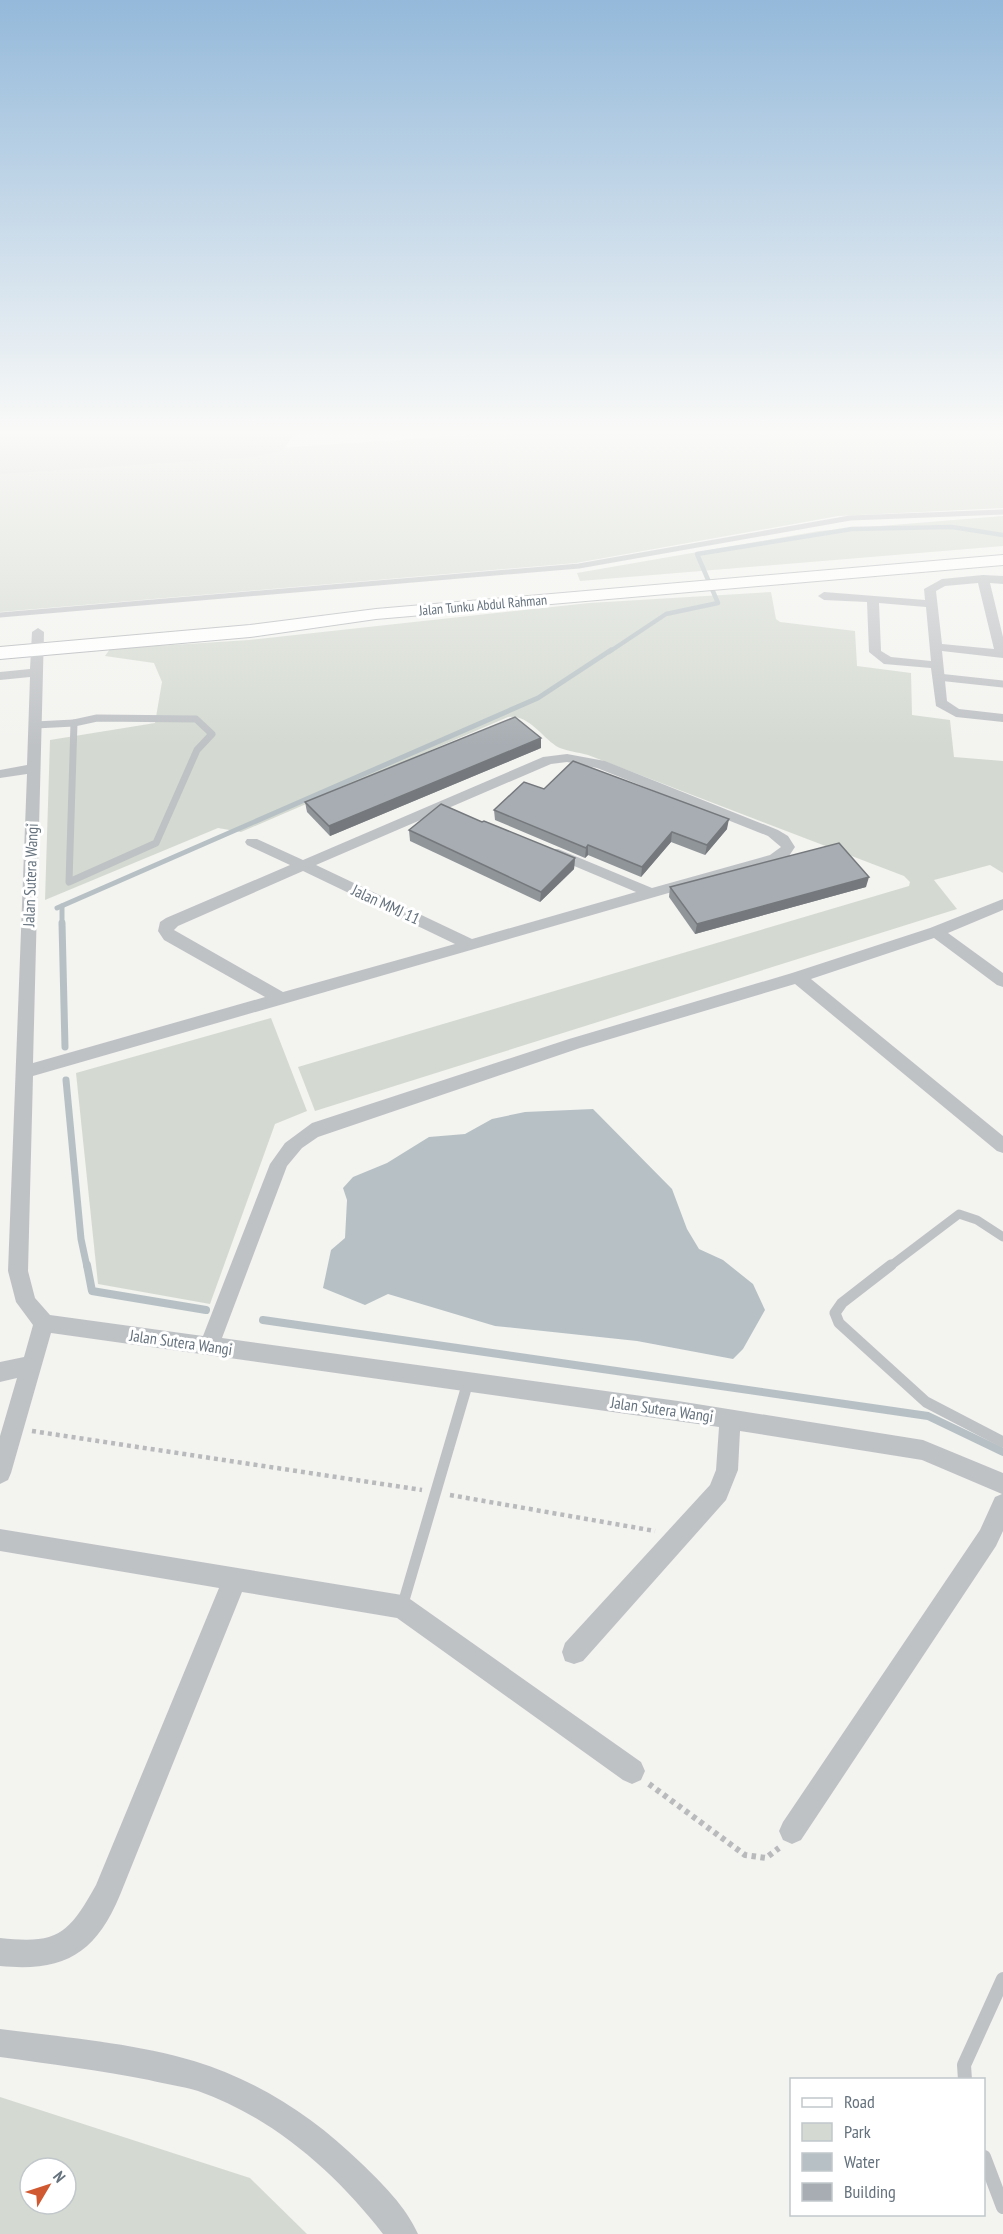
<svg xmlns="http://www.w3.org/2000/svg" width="1003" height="2234" viewBox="0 0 1003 2234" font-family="'PT Sans Narrow',sans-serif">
<rect width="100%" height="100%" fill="#f3f3f0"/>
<g fill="#d4dad1" fill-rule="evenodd">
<path d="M498,433H1003V508L838,516L576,563L0,612V467Z"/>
<path d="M1003,516V546L580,581L577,573L819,531Z"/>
<path d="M771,592L776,619L780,622L855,631L857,666L911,673L912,715L950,720L954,757L1003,761V873L990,865L934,880L957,909L315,1111L298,1067L909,886L910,882L904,876L588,755C578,752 564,751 556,746C540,735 529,715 508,717L241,832L218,828L45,900L50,740L155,723L162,682L154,663L105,656L110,649L249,640L589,603Z"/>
<path d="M271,1018L307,1111L275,1124L210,1304L98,1284L76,1073Z"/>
<path d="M0,2097L250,2178L307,2234H0ZM30,2168H66V2204H30Z"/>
</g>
<path fill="#b7c1c5" d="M593,1109L672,1189L687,1229L699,1249L723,1260L753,1284L765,1310L743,1349L733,1359L637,1341L495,1326L388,1294L365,1305L323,1288L331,1250L345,1238L347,1200L343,1188L353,1177L387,1163L429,1137L465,1134L492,1119L525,1112Z"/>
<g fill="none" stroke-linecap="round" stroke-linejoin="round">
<path stroke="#b7c1c5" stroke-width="4.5" d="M609,652L666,614L718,603L697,554L852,529L952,527L1003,535"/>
<g stroke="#b7c1c5" stroke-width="5">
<path d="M62,906V925"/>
<path d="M57,908L538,698L611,650"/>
</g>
<g stroke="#b7c1c5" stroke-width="7">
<path d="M62,923L65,1047"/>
<path d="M66,1080L81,1239L87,1267"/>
</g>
<g stroke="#b7c1c5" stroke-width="8">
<path d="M87,1265L92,1291L206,1310"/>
<path d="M263,1320L928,1416L1003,1452"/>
</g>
<path fill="#cacccc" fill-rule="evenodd" d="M0,433H295L283,450L255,457L0,474Z"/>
<g stroke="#b2b5b8" stroke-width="2">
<path id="primary" d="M1003,555V565L376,619L250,637L0,659V647L250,625L376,609Z"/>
</g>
<g stroke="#b8babc" stroke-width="4.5" stroke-dasharray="4 4" stroke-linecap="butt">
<path d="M32,1431L422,1490"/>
<path d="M450,1495L655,1531"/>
</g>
<path stroke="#b8babc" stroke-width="6" stroke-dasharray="4.5 4.5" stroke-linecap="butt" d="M649,1784L745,1855L766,1858L779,1848"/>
<path stroke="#bfc2c5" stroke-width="5" d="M0,615L579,566L850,518L1003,512"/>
<g stroke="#bfc2c5" stroke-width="7">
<path d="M938,677L1003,684"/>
<path d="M97,718L196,719L212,734L197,750L156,843L69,882L74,723Z"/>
<path d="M35,725L74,723"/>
</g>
<path stroke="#bfc2c5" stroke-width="9" d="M889,1267L959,1214L977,1220L1003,1237"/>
<g stroke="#bfc2c5" stroke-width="11">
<path d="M891,1265L842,1303L835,1313L839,1323L926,1402L1003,1442"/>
<path d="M402,1607L468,1382"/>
</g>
<g stroke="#bfc2c5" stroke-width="14">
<path d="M965,2080L964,2065L1003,1979"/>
<path d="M984,2157L1003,2207"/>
</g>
<g fill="#bfc2c5" fill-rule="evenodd">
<path d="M983,575L1003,576V584L990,583L1003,637V658L942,651L947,701L959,709L1003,714V722L956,717L936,706L931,668L884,664L869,652L867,602L824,600L818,596L824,592L925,600L924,589L942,579ZM978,583L994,649L942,644L936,591L945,586ZM879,603L926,607L931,661L891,657L881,651Z"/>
<path d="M38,628L44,632L33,1063L265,997L164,940L158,931L160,922L166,918L290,865L247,845L245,842L247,839H257L303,860L543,757L567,754L605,761L778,830L788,836L795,847L789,856L780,861L33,1076L28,1271L35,1298L50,1315L203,1336L270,1164L285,1143L312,1123L569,1039L792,973L930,928L1003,899V910L948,933L1003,973V987L997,985L934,938L811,979L1003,1136V1153L997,1151L795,984L580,1048L318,1137L302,1148L287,1166L222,1338L678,1401L923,1440L1003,1473V1531L996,1546L801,1840L792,1844L783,1840L779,1831L783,1822L980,1530L995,1497L1002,1494L922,1460L740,1431L738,1470L726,1500L583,1661L574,1664L565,1661L562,1652L565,1643L710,1485L716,1470L719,1427L51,1333L11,1473L8,1480L0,1484V1436L17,1378L0,1382V1362L24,1357L33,1325L16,1302L8,1271L27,774L0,778V770L27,765L30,677L0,680V672L30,669L32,632ZM567,762L597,768L768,836L781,847L770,855L652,888L558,849H548L546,852L548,855L636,892L472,939L316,865L551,764ZM303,871L455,944L283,992L174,930L178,926Z"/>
<path d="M0,1529L402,1595L410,1599L641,1762L645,1771L641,1780L632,1784L623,1780L397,1618L242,1592L120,1895C95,1955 63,1972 0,1966V1938C58,1944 68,1935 96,1885L219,1588L0,1551Z"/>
<path d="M0,2029C62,2037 134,2043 194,2061C257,2080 314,2117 361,2163C382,2183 406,2207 418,2234H383C335,2172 272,2117 198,2091C182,2086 165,2084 149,2080C99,2070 50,2064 0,2057Z"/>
</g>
<use href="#primary" fill="#fff" fill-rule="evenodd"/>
</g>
<g fill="#909599">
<path d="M541,748L330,836L307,812L305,802Z"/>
<path d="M544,789L727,829L705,855L671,842L641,877L588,855L585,858L495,820L494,810Z"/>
<path d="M482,822L575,858L574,869L540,902L410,841L409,830Z"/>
<path d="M670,887H866L695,934L669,897Z"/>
</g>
<g fill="#75797d">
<path d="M541,738V748L330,836L329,826Z"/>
<path d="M729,819L727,829L705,855L707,845Z"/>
<path d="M672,832L671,842L641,877L642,867Z"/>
<path d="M588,845V855L585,858L586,848Z"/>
<path d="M575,858L574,869L540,902L541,892Z"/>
<path d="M869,877L866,887L695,934L697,924Z"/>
</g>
<g fill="#a7adb2" stroke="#75797d" stroke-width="1.5">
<path d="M515,717L541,738L329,826L305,802Z"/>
<path d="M573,761L729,819L707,845L672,832L642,867L588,845L586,848L494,810L524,782L544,789Z"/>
<path d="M441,804L482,822L484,821L575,858L541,892L409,830Z"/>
<path d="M839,843L869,877L697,924L670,887Z"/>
</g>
<linearGradient id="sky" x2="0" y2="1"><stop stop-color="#94b9da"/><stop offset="0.58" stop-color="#fafaf8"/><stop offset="1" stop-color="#fafaf8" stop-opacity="0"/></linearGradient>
<rect width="1003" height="746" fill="url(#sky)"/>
<g text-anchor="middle" stroke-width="6" stroke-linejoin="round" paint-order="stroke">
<g font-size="14" fill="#65727e" stroke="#fff">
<text transform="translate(483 605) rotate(-5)" y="5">Jalan Tunku Abdul Rahman</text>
</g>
<g font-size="16" fill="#65727e" stroke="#fff">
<text transform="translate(30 875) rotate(-88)" y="6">Jalan Sutera Wangi</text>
<text transform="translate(386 904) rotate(25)" y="6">Jalan MMJ 11</text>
<text transform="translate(181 1342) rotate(8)" y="6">Jalan Sutera Wangi</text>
<text transform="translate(662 1409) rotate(8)" y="6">Jalan Sutera Wangi</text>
</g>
</g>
<rect x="790" y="2078" width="195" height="138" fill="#ffffff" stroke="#c1c7cb" stroke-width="1.5"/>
<rect x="802" y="2098" width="30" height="9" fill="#ffffff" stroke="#c1c7cb" stroke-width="1.5"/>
<text x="844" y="2108" font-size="18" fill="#65727e">Road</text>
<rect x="802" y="2123" width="30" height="18" fill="#d4dad1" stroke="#c1c7cb" stroke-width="1.5"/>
<text x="844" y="2138" font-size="18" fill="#65727e">Park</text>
<rect x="802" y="2153" width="30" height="18" fill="#b7c1c5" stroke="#c1c7cb" stroke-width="1.5"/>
<text x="844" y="2168" font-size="18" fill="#65727e">Water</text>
<rect x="802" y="2183" width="30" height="18" fill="#a7adb2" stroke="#c1c7cb" stroke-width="1.5"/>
<text x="844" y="2198" font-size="18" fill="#65727e">Building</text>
<g transform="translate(48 2186) rotate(51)"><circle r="28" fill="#ffffff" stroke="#c1c7cb" stroke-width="1.5"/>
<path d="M0-4.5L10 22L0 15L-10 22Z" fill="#d05932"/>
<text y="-9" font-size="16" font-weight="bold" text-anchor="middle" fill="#65727e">N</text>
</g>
</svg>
